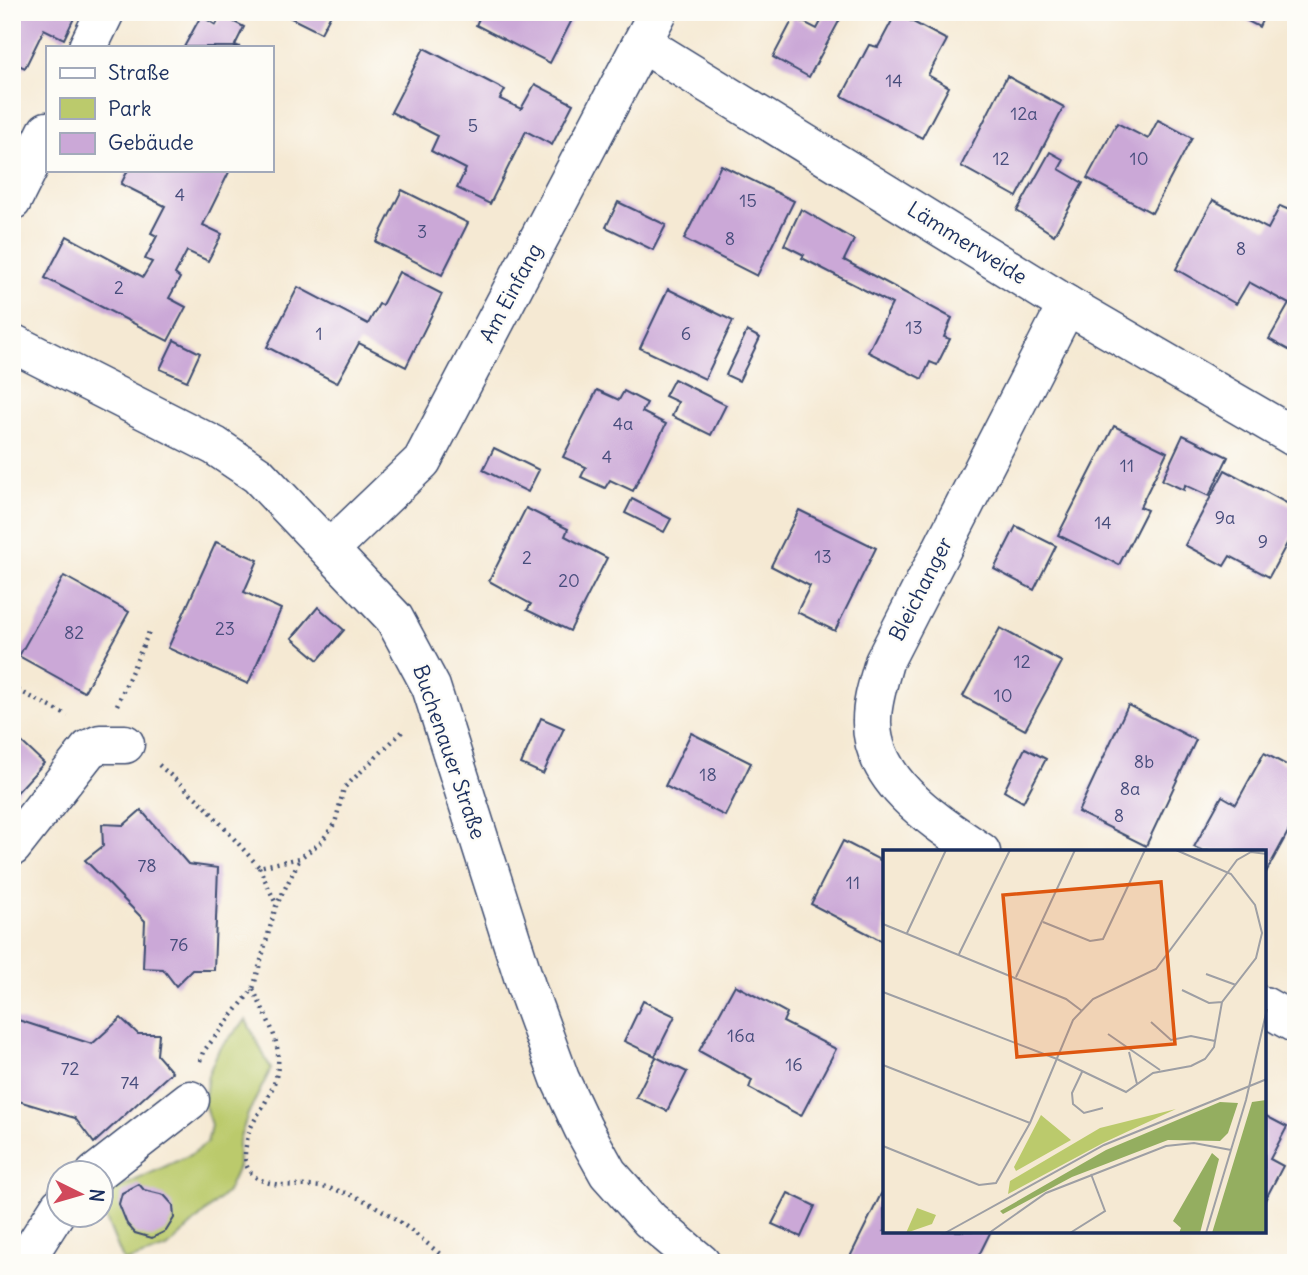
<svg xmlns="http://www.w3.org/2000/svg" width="1308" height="1275" viewBox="0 0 1308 1275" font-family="Delius,sans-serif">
<rect width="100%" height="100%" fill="#fdfcf7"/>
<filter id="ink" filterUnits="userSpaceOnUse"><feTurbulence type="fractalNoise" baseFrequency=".0143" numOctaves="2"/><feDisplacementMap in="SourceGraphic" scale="14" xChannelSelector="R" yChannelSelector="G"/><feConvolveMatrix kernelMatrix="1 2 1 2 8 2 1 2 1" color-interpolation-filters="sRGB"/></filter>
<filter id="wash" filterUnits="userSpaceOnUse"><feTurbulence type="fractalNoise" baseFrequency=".00686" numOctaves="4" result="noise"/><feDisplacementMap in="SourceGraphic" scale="28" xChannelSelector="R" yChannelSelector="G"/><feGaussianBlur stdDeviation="1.57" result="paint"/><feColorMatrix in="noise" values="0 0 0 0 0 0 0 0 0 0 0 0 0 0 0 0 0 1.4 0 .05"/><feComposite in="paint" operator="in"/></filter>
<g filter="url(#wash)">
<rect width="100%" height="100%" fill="#f5e9d3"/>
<path fill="#bbca6c" stroke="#6b7c65" stroke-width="2" d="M246,1020L271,1069L248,1114L238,1144V1167L227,1192L167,1248L124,1262L102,1209L112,1191L190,1155L207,1143L211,1125L204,1103L208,1075L219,1049Z"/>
<g id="blocks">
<g fill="#cba8d7">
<path d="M12,12H77L64,39L44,29L25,68L12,62Z"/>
<path d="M279,12H332L321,33Z"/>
<path d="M482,12H576L550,63L476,25Z"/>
<path d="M826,12H844L809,77L773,57L794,17L817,29Z"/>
<path d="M1230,12H1266L1259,27Z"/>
<path d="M896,13L947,40L928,75L949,87L922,138L842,96L869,45L878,47Z"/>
<path d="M221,15L244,27L235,45L240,47H184L201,16L216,25Z"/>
<path d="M424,48L505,90L500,99L521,109L535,84L573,104L552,145L526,131L490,204L457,188L466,169L431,151L438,136L391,112Z"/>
<path d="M1007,76L1064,107L1017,197L961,166Z"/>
<path d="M1158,120L1192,138L1152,213L1087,178L1117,123L1148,139Z"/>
<path d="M1050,152L1064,160L1059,169L1083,183L1054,235L1017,211Z"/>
<path d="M721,165L794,201L757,276L684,239Z"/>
<path d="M128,170H230L203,225L222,234L208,261L187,251L175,274L180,278L169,298L186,307L168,341L45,278L67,236L143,277L152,262L145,259L157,236L151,233L165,206L121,184Z"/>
<path d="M402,190L468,223L442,275L376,242Z"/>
<path d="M1213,200L1268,229L1280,206L1296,213V354L1269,339L1289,304L1249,282L1236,304L1176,269Z"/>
<path d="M618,202L666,225L653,250L606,227Z"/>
<path d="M801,209L854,240L844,260L952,318L944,337L950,339L937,365L930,362L922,379L868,352L892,304L802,258L804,255L784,245Z"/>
<path d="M399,272L442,294L406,367L359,343L337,383L267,347L298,287L368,324L379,304L382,305Z"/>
<path d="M668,289L733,321L705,379L640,348Z"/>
<path d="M747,331L760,338L739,381L726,375Z"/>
<path d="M174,340L200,353L187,381L160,369Z"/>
<path d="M674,379L726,405L711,435L672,416L678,402L665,396Z"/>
<path d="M597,390L619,400L624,391L647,403L642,412L666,424L633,491L610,480L605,488L581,477L586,467L563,457Z"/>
<path d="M1114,426L1167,452L1140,507L1147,510L1119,565L1058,535Z"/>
<path d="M1183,435L1228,457L1209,496L1185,485L1184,490L1162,480Z"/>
<path d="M494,448L539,470L528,492L483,470Z"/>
<path d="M1225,470L1296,508V527L1269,577L1230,556L1224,566L1185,545Z"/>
<path d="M632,499L671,519L664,532L625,513Z"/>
<path d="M526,508L568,529L565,536L607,558L570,631L527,610L531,604L489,581Z"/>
<path d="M799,510L876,548L835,631L797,612L810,586L771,566Z"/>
<path d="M1016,526L1056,546L1034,590L994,569Z"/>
<path d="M216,542L258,560L244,592L281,609L248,684L168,648Z"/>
<path d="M64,576L129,612L84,692L19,656Z"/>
<path d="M318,607L344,630L318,660L292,638Z"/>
<path d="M1000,628L1062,662L1025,730L963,696Z"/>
<path d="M1128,705L1196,740L1146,846L1078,812Z"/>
<path d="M541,718L564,728L543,774L521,764Z"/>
<path d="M12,733L44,763L12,798Z"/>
<path d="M691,733L751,763L725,816L665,786Z"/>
<path d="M1025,748L1046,759L1023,802L1004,791Z"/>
<path d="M1264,753L1296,770V836L1288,832L1264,876V851H1203L1194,847L1222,796L1236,804Z"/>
<path d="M141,810L188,864L218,868L214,970H192L176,986L163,969L143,968L145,921L85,860L103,846L102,824L124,825Z"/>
<path d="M843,841L884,862V942L811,904Z"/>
<path d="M735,985L787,1013L783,1022L836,1049L801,1116L749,1088L752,1080L699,1051Z"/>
<path d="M643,1001L675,1016L655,1056L624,1041Z"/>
<path d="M12,1018L92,1044L121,1018L138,1034H159L157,1055L172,1072L94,1143L75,1118L12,1099Z"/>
<path d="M656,1057L687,1072L667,1111L636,1097Z"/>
<path d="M1264,1115L1287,1127L1270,1159L1283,1166L1264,1202Z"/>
<path d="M139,1184L144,1190L164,1195L173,1205L174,1218L166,1231L152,1238L135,1233L127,1224L119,1204L122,1193Z"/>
<path d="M788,1193L815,1206L801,1237L772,1224Z"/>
<path d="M881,1194L884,1196V1231H991L975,1263H847Z"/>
</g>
</g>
</g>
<g filter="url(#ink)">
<use href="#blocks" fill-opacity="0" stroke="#3c4b70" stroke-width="2"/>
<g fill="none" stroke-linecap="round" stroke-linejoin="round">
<g stroke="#3c4b70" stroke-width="41">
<g id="minor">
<path d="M642,43L1067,305L1296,438"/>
<path d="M88,47L105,12"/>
<path d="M12,201L47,131"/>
<path d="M12,343L215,446L258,475L394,618L431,687L527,989L560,1079L583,1128L608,1173L650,1220L701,1263"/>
<path d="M330,549L422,461L658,12"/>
<path d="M12,847L89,749L100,744H125"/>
<path d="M981,852C936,822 870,781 872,720C872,700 879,681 884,662L1067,305"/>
<path d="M1264,1006L1296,1024"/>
<path d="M95,1174L190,1100"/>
<path d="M31,1263L35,1245L60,1206"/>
</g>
</g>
<g stroke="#3c4b70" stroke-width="4.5" stroke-dasharray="2 5" stroke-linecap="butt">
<path d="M12,551L13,549"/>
<path d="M12,687L68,716"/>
<path d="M117,705L149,632"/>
<path d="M159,765L204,805L259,867L300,858L321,842L335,823L344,788L403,731"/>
<path d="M259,867L276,904"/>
<path d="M253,989C272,1030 291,1055 267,1099C260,1113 249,1125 247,1141C244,1153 243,1167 254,1176C273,1190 304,1183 327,1188C372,1197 405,1225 440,1254L444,1263"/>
<path d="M200,1061L203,1052L253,989L276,906L300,859"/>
</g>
<use href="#minor" stroke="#fff" stroke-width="38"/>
</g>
</g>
<g text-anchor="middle" stroke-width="5" stroke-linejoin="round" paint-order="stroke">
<g font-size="18" fill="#474d7c">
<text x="894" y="87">14</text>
<text x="1024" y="120">12a</text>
<text x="473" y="132">5</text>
<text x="1001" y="165">12</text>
<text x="1139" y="165">10</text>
<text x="180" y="201">4</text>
<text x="748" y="207">15</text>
<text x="422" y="238">3</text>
<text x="730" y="245">8</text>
<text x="1241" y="255">8</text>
<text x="119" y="294">2</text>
<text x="914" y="334">13</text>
<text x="319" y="340">1</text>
<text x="686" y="340">6</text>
<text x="623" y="430">4a</text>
<text x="607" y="463">4</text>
<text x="1127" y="472">11</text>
<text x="1225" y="524">9a</text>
<text x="1103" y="529">14</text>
<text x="1263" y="548">9</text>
<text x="823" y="563">13</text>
<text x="527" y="564">2</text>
<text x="569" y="587">20</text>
<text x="225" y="635">23</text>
<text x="74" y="639">82</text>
<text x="1022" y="668">12</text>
<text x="1003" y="702">10</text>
<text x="1144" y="768">8b</text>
<text x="708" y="781">18</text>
<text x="1130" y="795">8a</text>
<text x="1119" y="822">8</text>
<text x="147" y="872">78</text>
<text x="853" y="889">11</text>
<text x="179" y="951">76</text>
<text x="741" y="1042">16a</text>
<text x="794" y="1071">16</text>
<text x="70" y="1075">72</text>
<text x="130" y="1089">74</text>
</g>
<g font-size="21" fill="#1b2f5e" stroke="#fdfcf7">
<text transform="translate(967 243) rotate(32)" y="7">Lämmerweide</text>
<text transform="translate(511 293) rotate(-62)" y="7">Am Einfang</text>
<text transform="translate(921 589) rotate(-63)" y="7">Bleichanger</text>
<text transform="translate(449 752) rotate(71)" y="7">Buchenauer Straße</text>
</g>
</g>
<g transform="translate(883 850)">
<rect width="383" height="383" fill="#f5e9d3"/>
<path d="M293,259L220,293L125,344L127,331L217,278ZM158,265L188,290L133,321L131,317ZM34,358L53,365L49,374L23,383Z" fill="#bbca6c"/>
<path d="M383,250V383H329L369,252ZM337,252L355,253L345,283L337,291L285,290L189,327L120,364L117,361L223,300ZM329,303L336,309L317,383H296L298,378L290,371Z" fill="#94ae60"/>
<path fill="none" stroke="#9e9fa4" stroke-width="2" d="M293,0L348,24L372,55L379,83L373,108L339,152L326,153L299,140M160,72L207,91L220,89L262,0M0,74L183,149L199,161M24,83L63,0M76,104L127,0M323,124L353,135M133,127L192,0M0,142L174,209L243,242L270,223L308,216L322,209L331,197L339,152M268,172L288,190L308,186L332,191M225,184L277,220M246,202L254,234M0,215L147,273M199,222L189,243L190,254L201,263L220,258M0,296L96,335L113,333L147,273L190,170L210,149L273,119L354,10L368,2L384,4M62,383L221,295L384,229M106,383L163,343L283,296L311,293L348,300M187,383L222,361L208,324M323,383L363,250L384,159"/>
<path fill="#de5710" fill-opacity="0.15" stroke="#de5710" stroke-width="3.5" d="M278,32L292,194L134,207L120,45Z"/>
<rect width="383" height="383" fill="none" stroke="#1b2f5e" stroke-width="3.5"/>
</g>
<rect width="1308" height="1275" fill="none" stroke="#fdfcf7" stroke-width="42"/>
<rect x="46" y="46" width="228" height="126" fill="#fdfcf7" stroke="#a3aaba" stroke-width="2"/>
<rect x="60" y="68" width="35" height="10" fill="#ffffff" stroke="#a3aaba" stroke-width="2"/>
<text x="108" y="80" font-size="21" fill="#1b2f5e">Straße</text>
<rect x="60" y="98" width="35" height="21" fill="#bbca6c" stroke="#a3aaba" stroke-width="2"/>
<text x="108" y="116" font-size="21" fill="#1b2f5e">Park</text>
<rect x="60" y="133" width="35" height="21" fill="#cba8d7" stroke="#a3aaba" stroke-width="2"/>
<text x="108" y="150" font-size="21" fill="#1b2f5e">Gebäude</text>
<g transform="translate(80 1194) rotate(95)"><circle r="33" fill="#fdfcf7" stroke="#a3aaba" stroke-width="2"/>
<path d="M0-5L12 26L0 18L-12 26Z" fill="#d1495b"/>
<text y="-10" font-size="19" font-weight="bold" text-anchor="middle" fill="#1b2f5e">N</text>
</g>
</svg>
